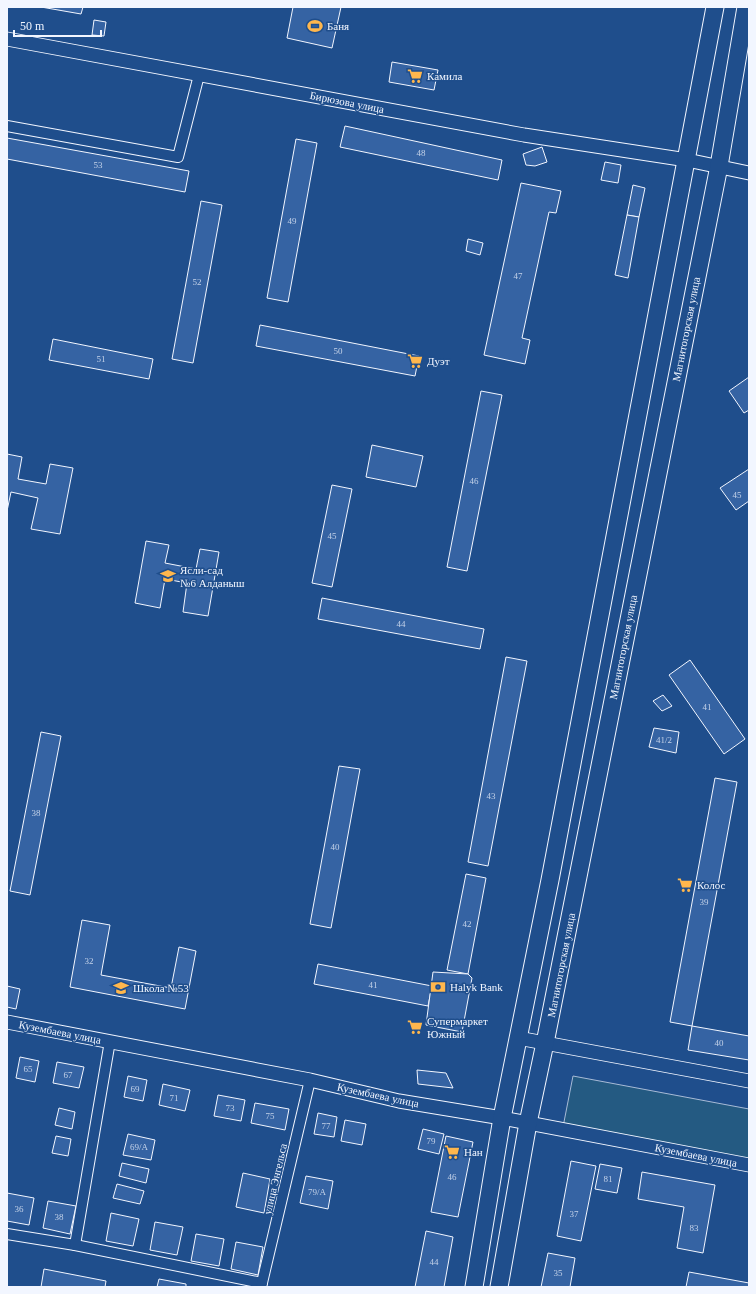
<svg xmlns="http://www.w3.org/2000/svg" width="756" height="1294" viewBox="0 0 756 1294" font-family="Georgia,serif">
<rect width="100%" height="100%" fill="#1f4e8c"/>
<path fill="#245a82" stroke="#a8bbd7" d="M573,1076L749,1109V1164L563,1127Z"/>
<g fill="#3563a3" stroke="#f2f6ff">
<path d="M41,7H83L81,14Z"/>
<path d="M293,7H341L332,48L287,38Z"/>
<path d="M94,20L106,22L104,36L92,35Z"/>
<path d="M392,62L438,70L434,90L389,82Z"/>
<path d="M345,126L502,160L498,180L340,147Z"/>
<path d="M7,138L189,171L185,192L7,159Z"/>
<path d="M296,139L317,143L288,302L267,298Z"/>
<path d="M542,147L547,162L535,166L526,165L523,154Z"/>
<path d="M605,162L621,165L618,183L601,180Z"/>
<path d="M521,183L561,191L556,213L549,212L522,338L530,340L525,364L484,355Z"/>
<path d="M633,185L645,188L639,217L627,215Z"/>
<path d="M201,201L222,205L193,363L172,359Z"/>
<path d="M627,215L639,217L628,278L615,275Z"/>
<path d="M468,239L483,243L480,255L466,251Z"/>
<path d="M260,325L419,356L415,376L256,346Z"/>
<path d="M53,339L153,359L149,379L49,360Z"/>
<path d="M749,377V410L744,413L729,391Z"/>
<path d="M481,391L502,395L467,571L447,567Z"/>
<path d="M372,445L423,456L416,487L366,477Z"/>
<path d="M7,454L22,457L18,479L46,484L50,464L73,468L60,534L31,529L38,498L11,492L7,511Z"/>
<path d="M749,469V501L736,510L720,488Z"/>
<path d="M332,485L352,489L332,587L312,583Z"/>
<path d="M146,541L169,545L165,563L196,569L200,549L219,552L208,616L183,612L187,583L165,579L160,608L135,603Z"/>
<path d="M322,598L484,629L480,649L318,619Z"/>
<path d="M506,657L527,661L488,866L468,862Z"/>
<path d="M690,660L745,739L724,754L669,675Z"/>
<path d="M663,695L672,706L662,711L653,701Z"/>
<path d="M654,728L679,732L676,753L649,747Z"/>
<path d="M41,732L61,736L30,895L10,891Z"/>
<path d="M339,766L360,769L331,928L310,924Z"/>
<path d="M715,778L737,782L692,1026L670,1022Z"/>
<path d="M466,874L486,878L468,974L447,970Z"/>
<path d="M82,920L110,925L101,975L171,988L179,947L196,951L185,1009L70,987Z"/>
<path d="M318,964L432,986L428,1006L314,984Z"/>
<path d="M433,972L468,974L472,978L462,1032L426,1025Z"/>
<path d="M7,986L20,989L16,1009L7,1007Z"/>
<path d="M692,1026L749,1036V1060L688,1050Z"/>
<path d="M20,1057L39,1061L35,1082L16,1078Z"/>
<path d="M57,1062L84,1067L79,1088L53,1083Z"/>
<path d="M417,1070L446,1073L453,1088L418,1084Z"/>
<path d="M128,1076L147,1080L143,1101L124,1097Z"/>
<path d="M163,1084L190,1090L185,1111L159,1105Z"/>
<path d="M218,1095L245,1100L241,1121L214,1116Z"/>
<path d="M255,1103L289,1109L285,1130L251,1123Z"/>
<path d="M59,1108L75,1112L72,1129L55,1125Z"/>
<path d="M318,1113L337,1117L334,1137L314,1134Z"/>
<path d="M345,1120L366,1124L362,1145L341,1141Z"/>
<path d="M423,1129L444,1134L439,1154L418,1149Z"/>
<path d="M128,1134L155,1140L151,1160L123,1155Z"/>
<path d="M56,1136L71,1139L68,1156L52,1153Z"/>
<path d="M446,1136L473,1142L458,1217L431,1212Z"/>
<path d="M571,1161L596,1166L581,1241L557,1236Z"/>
<path d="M122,1163L149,1169L146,1183L119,1176Z"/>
<path d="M600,1164L622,1168L617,1193L595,1189Z"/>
<path d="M642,1172L715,1185L703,1253L677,1248L684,1207L638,1199Z"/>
<path d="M243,1173L270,1179L264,1213L236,1207Z"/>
<path d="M306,1176L333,1181L328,1209L300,1203Z"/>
<path d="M117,1184L144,1191L140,1204L113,1198Z"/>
<path d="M7,1193L34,1198L29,1225L7,1221Z"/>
<path d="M48,1201L76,1206L70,1234L43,1228Z"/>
<path d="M111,1213L139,1219L133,1246L106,1241Z"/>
<path d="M155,1222L183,1227L177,1255L150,1250Z"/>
<path d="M426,1231L453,1237L444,1287H415Z"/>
<path d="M196,1234L224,1239L219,1266L191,1261Z"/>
<path d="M236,1242L263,1247L258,1275L231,1269Z"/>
<path d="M548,1253L575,1258L570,1287H541Z"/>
<path d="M44,1269L106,1281L105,1287H41Z"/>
<path d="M689,1272L749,1283V1287H686Z"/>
<path d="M159,1279L186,1284V1287H157Z"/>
</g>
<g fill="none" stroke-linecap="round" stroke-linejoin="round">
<g stroke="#f2f6ff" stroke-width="12">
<g id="minor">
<path d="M7,126L178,157L199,75"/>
<path d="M7,1234L75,1245L262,1283"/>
<path d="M75,1245L110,1041"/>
<path d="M261,1287L310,1080"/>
</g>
</g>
<g stroke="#f2f6ff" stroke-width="15">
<g id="tertiary">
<path d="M7,39L524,135L687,160L749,173"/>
<path d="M7,1022L310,1080L399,1101L502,1118L749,1165"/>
<path d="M518,1038L749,1081"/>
</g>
</g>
<g stroke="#f2f6ff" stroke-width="19">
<g id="primary">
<path d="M474,1287L502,1118L550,880L715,7"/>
<path d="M499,1287L528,1123L545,1043L719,166L746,7"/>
</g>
</g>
<use href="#minor" stroke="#1f4e8c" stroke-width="10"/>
<use href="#tertiary" stroke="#1f4e8c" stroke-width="13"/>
<use href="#primary" stroke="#1f4e8c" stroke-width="17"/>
</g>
<defs>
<g id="stadium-bare" transform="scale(1.2)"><path d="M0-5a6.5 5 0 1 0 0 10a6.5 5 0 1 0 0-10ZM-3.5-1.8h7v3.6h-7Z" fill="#ffb74d" stroke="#1f4e8c" stroke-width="2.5" paint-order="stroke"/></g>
<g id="supermarket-bare" transform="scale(1.2)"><path d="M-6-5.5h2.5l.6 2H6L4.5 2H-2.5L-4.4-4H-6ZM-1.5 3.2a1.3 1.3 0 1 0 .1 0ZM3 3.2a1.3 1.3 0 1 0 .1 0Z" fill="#ffb74d" stroke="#1f4e8c" stroke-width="2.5" paint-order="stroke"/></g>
<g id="school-bare" transform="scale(1.2)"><path d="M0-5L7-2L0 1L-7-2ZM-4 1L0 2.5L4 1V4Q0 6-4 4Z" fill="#ffb74d" stroke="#1f4e8c" stroke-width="2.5" paint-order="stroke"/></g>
<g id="bank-bare" transform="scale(1.2)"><path d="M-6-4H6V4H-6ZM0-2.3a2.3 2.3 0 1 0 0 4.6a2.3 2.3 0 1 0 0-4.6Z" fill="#ffb74d" stroke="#1f4e8c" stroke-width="2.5" paint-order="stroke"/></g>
</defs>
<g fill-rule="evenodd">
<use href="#stadium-bare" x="315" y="26"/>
<use href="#supermarket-bare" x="415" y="76"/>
<use href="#supermarket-bare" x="415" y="361"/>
<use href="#school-bare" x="168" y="576"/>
<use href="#supermarket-bare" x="685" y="885"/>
<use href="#bank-bare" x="438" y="987"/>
<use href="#school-bare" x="121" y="988"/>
<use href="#supermarket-bare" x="415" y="1027"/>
<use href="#supermarket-bare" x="452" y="1152"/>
</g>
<g text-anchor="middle" stroke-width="3" stroke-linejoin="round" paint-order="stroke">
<g font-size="9" fill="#c3d1e8">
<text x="421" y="156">48</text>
<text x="98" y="168">53</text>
<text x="292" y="224">49</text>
<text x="518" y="279">47</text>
<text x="197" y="285">52</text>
<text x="338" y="354">50</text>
<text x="101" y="362">51</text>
<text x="474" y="484">46</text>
<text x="737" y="498">45</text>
<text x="332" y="539">45</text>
<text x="401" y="627">44</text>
<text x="707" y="710">41</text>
<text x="664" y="743">41/2</text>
<text x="491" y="799">43</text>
<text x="36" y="816">38</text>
<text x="335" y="850">40</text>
<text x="704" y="905">39</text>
<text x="467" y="927">42</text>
<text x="89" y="964">32</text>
<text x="373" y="988">41</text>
<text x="719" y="1046">40</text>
<text x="28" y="1072">65</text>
<text x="68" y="1078">67</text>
<text x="135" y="1092">69</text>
<text x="174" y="1101">71</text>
<text x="230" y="1111">73</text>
<text x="270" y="1119">75</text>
<text x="326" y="1129">77</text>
<text x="431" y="1144">79</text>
<text x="139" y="1150">69/А</text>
<text x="452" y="1180">46</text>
<text x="608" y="1182">81</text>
<text x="317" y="1195">79/А</text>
<text x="19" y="1212">36</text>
<text x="574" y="1217">37</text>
<text x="59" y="1220">38</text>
<text x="694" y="1231">83</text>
<text x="434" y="1265">44</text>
<text x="558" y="1276">35</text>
</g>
<g font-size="11" fill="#f2f6ff" stroke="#1f4e8c" text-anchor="start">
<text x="327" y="30">Баня</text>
<text x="427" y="80">Камила</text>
<text x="427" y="365">Дуэт</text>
<text x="180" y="574">Ясли-сад<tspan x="180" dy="13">№6 Алданыш</tspan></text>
<text x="697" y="889">Колос</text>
<text x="450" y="991">Halyk Bank</text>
<text x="133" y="992">Школа №53</text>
<text x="427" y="1025">Супермаркет<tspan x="427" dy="13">Южный</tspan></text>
<text x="464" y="1156">Нан</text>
</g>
<g font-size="11" fill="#f2f6ff" stroke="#1f4e8c">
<text transform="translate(347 102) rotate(11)" y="4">Бирюзова улица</text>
<text transform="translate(686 329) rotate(-79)" y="4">Магнитогорская улица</text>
<text transform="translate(623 647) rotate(-79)" y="4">Магнитогорская улица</text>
<text transform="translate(561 965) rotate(-79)" y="4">Магнитогорская улица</text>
<text transform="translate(60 1032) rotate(11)" y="4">Кузембаева улица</text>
<text transform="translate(378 1095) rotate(12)" y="4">Кузембаева улица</text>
<text transform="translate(696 1155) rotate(11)" y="4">Кузембаева улица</text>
<text transform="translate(275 1179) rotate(-77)" y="4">улица Энгельса</text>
</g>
</g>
<rect width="756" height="1294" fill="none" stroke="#f2f6ff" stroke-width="16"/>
<path d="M14 30v6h87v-6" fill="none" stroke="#f2f6ff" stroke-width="2"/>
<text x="20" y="30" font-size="12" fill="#f2f6ff" stroke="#1f4e8c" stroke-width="3" paint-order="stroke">50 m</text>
</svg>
